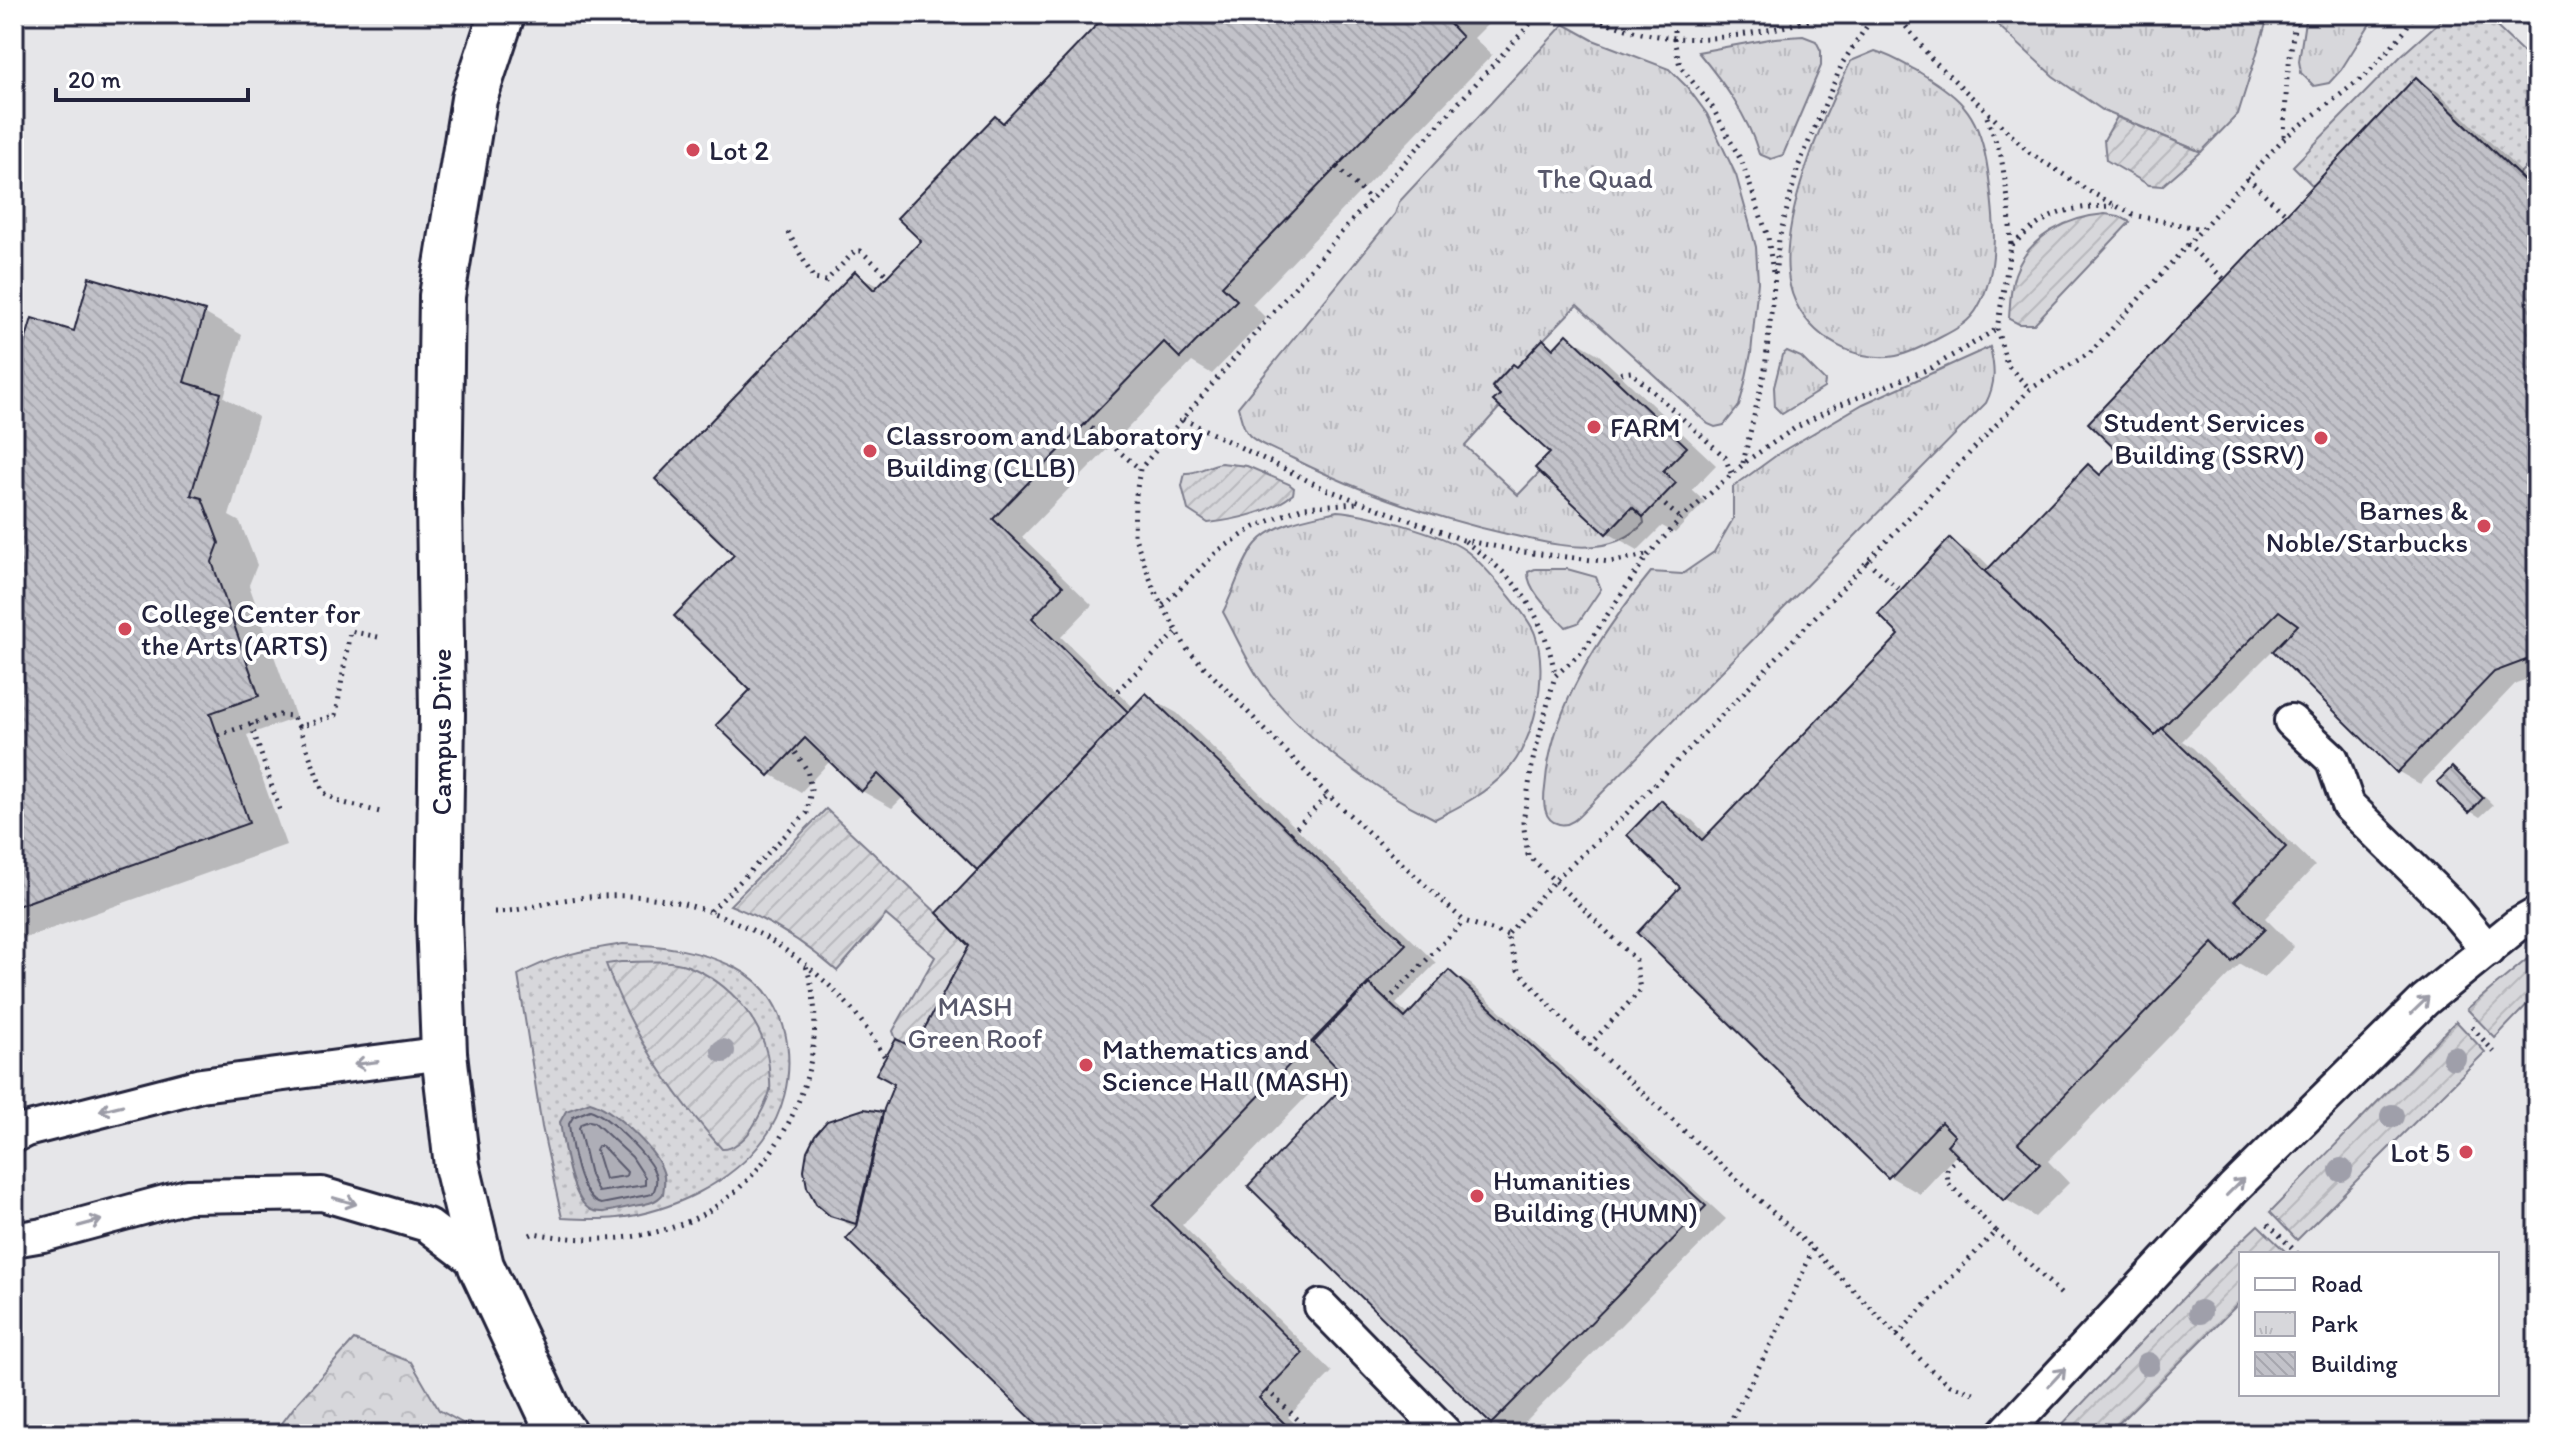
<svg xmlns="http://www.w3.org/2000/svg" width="2551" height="1448" viewBox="0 0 2551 1448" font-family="Itim,sans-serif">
<defs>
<pattern id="grass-dots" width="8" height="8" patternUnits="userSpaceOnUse" patternTransform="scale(2)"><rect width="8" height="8" fill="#d7d7db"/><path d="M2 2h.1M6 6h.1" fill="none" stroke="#b8b8bd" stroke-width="1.8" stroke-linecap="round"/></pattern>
<pattern id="forest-crowns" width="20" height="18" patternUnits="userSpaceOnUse" patternTransform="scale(2)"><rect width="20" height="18" fill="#d7d7db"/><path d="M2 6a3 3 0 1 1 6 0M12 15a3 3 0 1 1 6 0" fill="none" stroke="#b8b8bd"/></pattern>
<pattern id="park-tufts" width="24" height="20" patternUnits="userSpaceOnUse" patternTransform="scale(2)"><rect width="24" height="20" fill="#d7d7db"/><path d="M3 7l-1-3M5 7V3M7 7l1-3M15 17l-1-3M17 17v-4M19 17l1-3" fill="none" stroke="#b8b8bd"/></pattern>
<pattern id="garden-furrows" width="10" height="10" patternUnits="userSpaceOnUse" patternTransform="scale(2)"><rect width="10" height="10" fill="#d7d7db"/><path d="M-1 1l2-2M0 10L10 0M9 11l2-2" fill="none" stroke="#b8b8bd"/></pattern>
<pattern id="building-back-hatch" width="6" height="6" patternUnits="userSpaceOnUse" patternTransform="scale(2)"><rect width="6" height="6" fill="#c2c2c9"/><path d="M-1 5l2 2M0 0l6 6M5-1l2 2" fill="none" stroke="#a6a6ae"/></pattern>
</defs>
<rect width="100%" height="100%" fill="#f6f6f7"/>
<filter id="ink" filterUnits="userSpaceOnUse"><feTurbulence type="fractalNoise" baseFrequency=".0125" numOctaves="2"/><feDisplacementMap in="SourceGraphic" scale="16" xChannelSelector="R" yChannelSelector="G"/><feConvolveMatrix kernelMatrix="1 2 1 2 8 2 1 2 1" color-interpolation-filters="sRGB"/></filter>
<g filter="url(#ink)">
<path fill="#e6e6e9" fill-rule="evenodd" d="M14,14H2537V1434H14ZM2241,1254H2497V1394H2241Z"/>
<g fill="url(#grass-dots)" stroke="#7c7c8b" stroke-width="2">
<path d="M2448,14H2483L2537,65V156L2518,175L2416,77L2313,186L2293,166L2402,55Z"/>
<path d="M623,944C662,945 700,950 736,968C798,999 802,1088 764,1139C732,1183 670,1212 617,1218C599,1220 580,1219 562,1218L542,1127L518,975C551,956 585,950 623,944Z"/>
</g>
<path fill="url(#forest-crowns)" stroke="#7c7c8b" stroke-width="2" d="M354,1340L411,1362L439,1410L482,1434H274L298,1402Z"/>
<g fill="url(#park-tufts)" stroke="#7c7c8b" stroke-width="2">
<path d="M1986,14H2269L2238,114L2201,152L2104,111L2053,76Z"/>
<path d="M2306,14H2376L2341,70L2329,83L2314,86L2301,73L2299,61Z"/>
<path d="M1564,24L1593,40L1669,69L1687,87L1707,114L1736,175L1756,247L1758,282L1751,353L1744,387L1739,406L1724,425L1715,427L1708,424L1577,305L1517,367L1513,364L1492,386L1500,395L1493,401L1500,407L1465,446L1518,495L1541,471L1606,534L1632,507L1643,517L1644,523C1631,537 1615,544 1596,546C1568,549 1538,541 1511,535C1435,518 1362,493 1292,458C1279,451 1258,445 1249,435C1242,427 1241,417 1238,407L1395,214L1399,202Z"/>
<path d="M1803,36L1816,41L1821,51V66L1783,155L1771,159L1759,154C1748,116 1723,82 1698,52L1775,38Z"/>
<path d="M1875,51C1892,56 1904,64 1919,72C1965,100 1980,116 1988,171C1994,214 2001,267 1978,307C1970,322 1955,330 1941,337C1928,344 1911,353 1896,356C1851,364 1800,331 1790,286C1776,225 1823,116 1851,61Z"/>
<path d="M1990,347C1995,369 1996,383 1986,403L1589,806C1581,814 1572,827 1559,824C1543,821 1543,801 1545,788C1551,706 1601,634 1651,572L1682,574L1714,552L1733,519V487L1781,452L1863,404Z"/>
<path d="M1787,351L1801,357L1825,381L1824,388L1782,414L1775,407L1774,387L1782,355Z"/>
<path d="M1337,511C1366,513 1441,533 1465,550C1482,562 1528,615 1535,634C1549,673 1535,743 1506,772C1486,793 1461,806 1435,819C1375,790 1296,734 1258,677C1245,657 1235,634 1223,612C1233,593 1243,559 1256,544C1275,522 1311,517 1337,511Z"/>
<path d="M1535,569H1567L1596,577L1601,589L1578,623L1566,627C1554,614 1527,591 1528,572Z"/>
</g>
<g fill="url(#garden-furrows)" stroke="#7c7c8b" stroke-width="2">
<path d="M2117,117L2201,152L2162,186L2149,185L2106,160L2104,140Z"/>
<path d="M2105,214L2119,216L2130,222L2034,324H2019L2009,319C2010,304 2010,288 2015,274C2029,236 2067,217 2105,214Z"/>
<path d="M1221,463L1247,466L1289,484L1294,488L1293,494C1272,512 1235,520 1208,523L1188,510L1182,486L1185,473C1197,474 1208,465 1221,463Z"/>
<path d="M826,809L937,913L969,946L914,1048L896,1039L893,1031L935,957L886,915L837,971C804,942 771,921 730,905Z"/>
<path d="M2537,951V994L2495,1038L2467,1009Z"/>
<path d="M621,962C642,962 668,959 688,966C729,982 765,1022 769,1067C769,1075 771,1083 770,1091C766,1105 759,1117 751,1130C745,1139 732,1150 722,1149C673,1094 631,1034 606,964Z"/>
<path d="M2456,1021L2485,1052L2297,1240L2270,1212Z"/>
<path d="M2258,1225L2288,1254H2241V1301L2108,1434H2053L2208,1272Z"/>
</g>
<path fill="#aeaeb7" stroke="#767685" stroke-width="2" d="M590,1102C612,1108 653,1147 662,1169C666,1177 664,1186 663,1194C654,1205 642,1204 629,1207C618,1209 602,1215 591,1210C571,1201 563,1143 560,1122L566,1111Z"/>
<g fill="#0003">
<path d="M1110,14H1498L1474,38L1492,55L1252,304L1266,318L1212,374L1192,362L1022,537L1092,605L1061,637L1134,708L1146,696L1177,713L1436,963L1396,1004L1410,1016L1450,972L1471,984L1726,1219L1513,1434L1492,1422L1352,1080L1337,1065L1182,1225L1332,1372L1288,1417L1306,1434H1049L858,1230L831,1214L864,1111L885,1114L971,946L980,869L904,796L892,808L862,791L831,760L801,792L770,774L753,690L736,555L855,273L880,287L924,241L995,118L1005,124Z"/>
<path d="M2416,79L2438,92L2537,187V676L2516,683L2420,784L2399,772L2274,649L2182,741L2193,748L2315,866L2265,918L2294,947L2264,978L2240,964L2048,1161L2069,1183L2035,1217L2005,1199L1958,1153L1920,1194L1889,1176L1683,887L1661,803L1692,820L1708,836L1902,635L1950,541L1981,558L1992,569L2088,466L2103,475L2123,454Z"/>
<path d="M204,313L242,335L224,397L258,417L229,516L240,522L257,565L249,585L296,718L247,735L286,845L14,942V386L75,333Z"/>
<path d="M1567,336L1598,354L1716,465L1692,490L1705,502L1675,533L1662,526L1638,550L1608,533L1538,468L1553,453L1518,369L1544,342L1556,349Z"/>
<path d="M2452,770L2463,776L2493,805L2480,817L2470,811Z"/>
</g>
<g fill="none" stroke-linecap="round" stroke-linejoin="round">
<g stroke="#5a5a6d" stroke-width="2">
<path d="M590,1110C607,1115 651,1158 656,1176C657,1183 656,1188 652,1194L601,1204C579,1199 571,1144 569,1124L573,1117Z"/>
<path d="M589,1121L594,1122L632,1157L645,1177V1185L598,1192L590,1175L579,1128L581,1124Z"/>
<path d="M598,1146H602L627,1172L626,1176L605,1179L596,1150Z"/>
</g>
</g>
<g fill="url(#building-back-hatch)" stroke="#22223b" stroke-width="2">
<path d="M1107,14H1450L1445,19L1462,37L1222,286L1237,300L1180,358L1164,342L993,519L1063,586L1032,618L1128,712L977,870L878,774L861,792L805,738L769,776L716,725L750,690L674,616L734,555L655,479L855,271L874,290L921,241L897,218L995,116L1003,123Z"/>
<path d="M2416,77L2537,193V656L2494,672L2397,773L2273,651L2298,625L2279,611L2155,735L1985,572L2088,464L2100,475L2120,454L2088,423Z"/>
<path d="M89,277L205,311L184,382L221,393L191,495L202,498L219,543L212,562L259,696L210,713L249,823L14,907V379L32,318L74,331Z"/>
<path d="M1567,334L1687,447L1663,471L1676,483L1643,517L1632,507L1606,534L1535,468L1550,453L1493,401L1500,395L1492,387L1513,364L1517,367L1543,339L1553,349Z"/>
<path d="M1950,538L2155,735L2162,728L2286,847L2235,900L2265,929L2232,962L2213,943L2018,1143L2040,1164L2004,1201L1947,1145L1955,1136L1941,1122L1888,1178L1637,933L1680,887L1627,835L1661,800L1702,840L1899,635L1878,614Z"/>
<path d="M1146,693L1406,944L1153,1206L1303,1353L1259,1398L1295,1434H1047L846,1239L857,1227L884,1109L894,1084L876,1074L896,1039L914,1048L969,946L937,913Z"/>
<path d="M2452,767L2483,798L2469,813L2437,782Z"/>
<path d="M1449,970L1706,1206L1491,1424L1248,1186L1349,1080L1313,1043L1369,984L1405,1018Z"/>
<path d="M864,1109L883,1112L856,1224L830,1216L816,1204L807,1187L804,1170L807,1151L815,1135L827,1121Z"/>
</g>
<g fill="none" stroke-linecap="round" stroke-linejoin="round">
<g stroke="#22223b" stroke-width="38">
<g id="lane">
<path d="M2291,721L2332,759L2348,805L2449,904L2488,950"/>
<path d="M14,1136L26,1130L201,1085L444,1053"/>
<path d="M14,1240L43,1235L187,1196L322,1194L427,1225L481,1266"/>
<path d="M1321,1306L1446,1434"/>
<path d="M2004,1434L2233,1189L2425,1000L2516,926L2537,914"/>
</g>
</g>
<g stroke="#22223b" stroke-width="50">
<path id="street" d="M502,14L474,99L442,296L439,499L442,714L439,919L444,1053L457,1166L481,1266L552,1417L564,1434"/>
</g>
<g stroke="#22223b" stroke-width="5" stroke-dasharray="2 6" stroke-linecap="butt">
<path d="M1588,14C1674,56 1748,36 1835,14"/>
<path d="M1674,14V40L1680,66L1711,105L1742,162L1768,237L1773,273"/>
<path d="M1896,14L1931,58L2030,153L2089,191L2133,215L2201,229"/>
<path d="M2525,14L2537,26"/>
<path d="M1987,117L2001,156L2009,205L2011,246L1997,329L2007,365L2030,389"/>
<path d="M2284,136L2287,78L2296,14"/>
<path d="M1337,167L1371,200"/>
<path d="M2247,178L2286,214"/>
<path d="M2534,191L2537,188"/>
<path d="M788,232L814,279L826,281L855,251H861L888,276"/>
<path d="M2187,244L2224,279"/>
<path d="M2012,245C2049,212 2065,207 2114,206"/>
<path d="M1616,380L1622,373L1631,372L1725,457L1731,473"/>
<path d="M1183,419L1323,488L1463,540L1523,552L1610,562L1647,555"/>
<path d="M1085,423L1140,469"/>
<path d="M1743,463L1765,369L1779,239L1798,167L1843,62L1875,14"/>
<path d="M1659,500L1681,519"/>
<path d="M1465,541C1478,552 1493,562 1505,574C1532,600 1549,638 1555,675"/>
<path d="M1867,561L1900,590"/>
<path d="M1163,605L1219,550L1255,527L1303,507L1357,503"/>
<path d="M378,637L350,631L336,715L299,727L323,792L340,802L384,813"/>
<path d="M1112,696L1178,631"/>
<path d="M251,724L280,811"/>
<path d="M218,735L279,715L292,716L299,727"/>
<path d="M1291,833L1328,795"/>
<path d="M711,911L807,813L811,789L807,770L794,750"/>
<path d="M494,912C512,912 531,907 548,903C566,899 585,897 603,896C697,891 788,937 850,1007C863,1022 874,1040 885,1057"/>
<path d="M1507,935L1464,921L1328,795L1187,649L1155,592L1134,535L1135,501L1140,469L1346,227L1539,14"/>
<path d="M1387,1001L1464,921"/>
<path d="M2472,1027L2494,1052"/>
<path d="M1589,1045L1640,991L1636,960L1528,855L1523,822L1533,760L1555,676L1582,652L1648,555L1681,519L1748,460L1795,428L1841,404L1931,368L1997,329"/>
<path d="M2268,1224L2297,1253"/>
<path d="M1996,1231L2064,1297"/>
<path d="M530,1235L534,1233C586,1243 640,1242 689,1221C779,1182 838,1058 806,966"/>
<path d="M1897,1335L1996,1231L1948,1183L1947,1170L1958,1156"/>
<path d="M1267,1390L1313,1434"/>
<path d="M1974,1393L1950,1385L1929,1368L1813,1249L1563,1020L1518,970L1507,935L1555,880L1624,816L1744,692L2030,389L2090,353L2284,138L2366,75L2404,32L2414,14"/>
<path d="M1357,1434L1368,1423"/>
<path d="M1716,1434L1730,1422L1774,1338L1813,1249"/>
</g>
<use href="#lane" stroke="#fff" stroke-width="32"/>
<use href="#street" stroke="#fff" stroke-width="44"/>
</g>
<g fill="#9f9faa">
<circle cx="723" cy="1051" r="12"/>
<circle cx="2454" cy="1058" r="12"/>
<circle cx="2392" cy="1116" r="12"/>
<circle cx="2341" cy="1170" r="12"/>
<circle cx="2200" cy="1312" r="12"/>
<circle cx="2148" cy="1364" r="12"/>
</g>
<defs><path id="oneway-shaft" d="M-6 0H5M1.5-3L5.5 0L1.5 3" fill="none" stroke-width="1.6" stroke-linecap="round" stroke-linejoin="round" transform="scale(2)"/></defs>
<g stroke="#9c9ca7">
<use href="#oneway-shaft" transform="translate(2420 1005) rotate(-44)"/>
<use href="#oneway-shaft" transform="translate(366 1063) rotate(173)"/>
<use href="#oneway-shaft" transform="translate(111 1108) rotate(166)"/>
<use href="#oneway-shaft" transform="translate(2235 1187) rotate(-45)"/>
<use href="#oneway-shaft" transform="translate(345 1201) rotate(16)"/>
<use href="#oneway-shaft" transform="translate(90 1223) rotate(-15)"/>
<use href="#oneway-shaft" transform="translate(2057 1377) rotate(-47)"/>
</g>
</g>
<g fill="#d1495b" stroke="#fff" stroke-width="3">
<circle cx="693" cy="150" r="8"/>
<circle cx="1594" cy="427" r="8"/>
<circle cx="2321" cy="438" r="8"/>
<circle cx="870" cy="451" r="8"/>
<circle cx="2484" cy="526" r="8"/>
<circle cx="125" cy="629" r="8"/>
<circle cx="1086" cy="1065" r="8"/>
<circle cx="2466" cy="1152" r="8"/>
<circle cx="1477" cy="1196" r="8"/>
</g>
<g text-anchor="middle" stroke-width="8" stroke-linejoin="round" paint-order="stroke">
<g font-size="28" fill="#22223b" stroke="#fff" text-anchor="start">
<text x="709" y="160">Lot 2</text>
<text x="2305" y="432" text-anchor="end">Student Services<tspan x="2305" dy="32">Building (SSRV)</tspan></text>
<text x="1610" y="437">FARM</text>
<text x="886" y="445">Classroom and Laboratory<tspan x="886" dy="32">Building (CLLB)</tspan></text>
<text x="2468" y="520" text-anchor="end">Barnes &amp;<tspan x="2468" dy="32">Noble/Starbucks</tspan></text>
<text x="141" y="623">College Center for<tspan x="141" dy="32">the Arts (ARTS)</tspan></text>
<text x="1102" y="1059">Mathematics and<tspan x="1102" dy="32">Science Hall (MASH)</tspan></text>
<text x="2450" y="1162" text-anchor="end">Lot 5</text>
<text x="1493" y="1190">Humanities<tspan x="1493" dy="32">Building (HUMN)</tspan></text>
</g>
<g font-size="28" fill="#58586b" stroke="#fff">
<text x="1595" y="188">The Quad</text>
<text x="975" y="1016">MASH<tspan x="975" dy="32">Green Roof</tspan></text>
</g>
<g font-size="28" fill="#22223b" stroke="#fff">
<text transform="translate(441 732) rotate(-90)" y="10">Campus Drive</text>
</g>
</g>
<rect width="2551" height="1448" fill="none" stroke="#fff" stroke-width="48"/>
<rect x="24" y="24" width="2503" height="1400" fill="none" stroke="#22223b" stroke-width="3" filter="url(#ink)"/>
<rect x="2239" y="1252" width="260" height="144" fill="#ffffff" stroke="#a7a7b1" stroke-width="2"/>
<rect x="2255" y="1278" width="40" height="12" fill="#ffffff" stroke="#a7a7b1" stroke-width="2"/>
<text x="2311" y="1292" font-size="24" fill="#22223b">Road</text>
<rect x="2255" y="1312" width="40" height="24" fill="url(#park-tufts)" stroke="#a7a7b1" stroke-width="2"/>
<text x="2311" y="1332" font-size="24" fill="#22223b">Park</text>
<rect x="2255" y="1352" width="40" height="24" fill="url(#building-back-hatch)" stroke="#a7a7b1" stroke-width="2"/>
<text x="2311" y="1372" font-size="24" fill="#22223b">Building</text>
<path d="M56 88v12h192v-12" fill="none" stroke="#22223b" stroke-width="4"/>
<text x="68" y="88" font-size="24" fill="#22223b" stroke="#ffffff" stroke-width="6" paint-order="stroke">20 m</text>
</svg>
